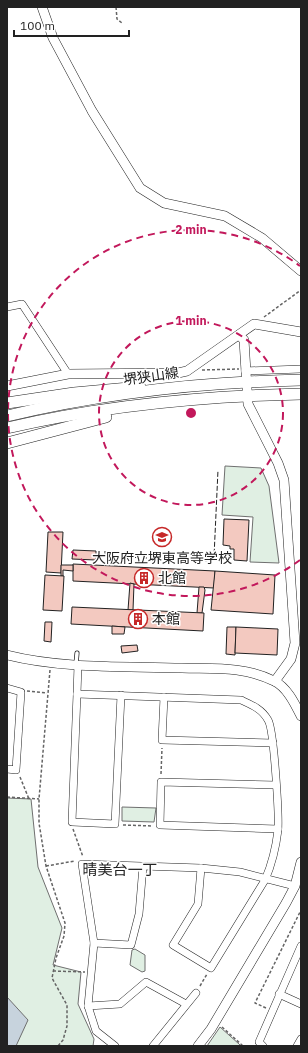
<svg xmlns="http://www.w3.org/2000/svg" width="308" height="1053" viewBox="0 0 308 1053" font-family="'IBM Plex Sans','Noto Sans JP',sans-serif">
<rect width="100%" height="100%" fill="#fff"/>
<g fill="#e0efe3" stroke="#6f6f6f">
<path d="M225,466L261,468L269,486L279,563L250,562L253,517L222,515Z"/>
<path d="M7,798L31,799L38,867L62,928L53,965L81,972L78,1004L94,1039L93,1046H7Z"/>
<path d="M122,807L156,808L154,822L122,821Z"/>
<path d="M135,949L145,955V971L142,972L130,965L132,950Z"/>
<path d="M220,1027L239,1044L241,1046H207Z"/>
</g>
<path fill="#c7d3dd" stroke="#6f6f6f" d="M7,997L28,1020L16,1046H7Z"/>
<g fill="#f3c9c0" stroke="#222">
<path d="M224,519L249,520L247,561L234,560V549H230V546L223,545Z"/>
<path d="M48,532H63L61,573L46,572Z"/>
<path d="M73,550L96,551V560L72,559Z"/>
<path d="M73,564L215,571L214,588L73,581Z"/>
<path d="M61,565H73V571L63,570V576H61Z"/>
<path d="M215,571L275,575L273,614L211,610Z"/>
<path d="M45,575L64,576L62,611L43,610Z"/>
<path d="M130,583L134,584L133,610H128Z"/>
<path d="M199,587H204L205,590L202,613H197Z"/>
<path d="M72,607L204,613L203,631L71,624Z"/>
<path d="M45,622H52L51,642L44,641Z"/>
<path d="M112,626L125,627L124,634H112Z"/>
<path d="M227,627H236L235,655L226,654Z"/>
<path d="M236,627L278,629L277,655L235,653Z"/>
<path d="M137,645L138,651L122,653L121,646Z"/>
</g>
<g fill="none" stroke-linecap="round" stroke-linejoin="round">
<g stroke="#222" stroke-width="5">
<path id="service" d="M76,664L77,653"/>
</g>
<g stroke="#222" stroke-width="8">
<g id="minor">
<path d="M7,307L22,304L68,374"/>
<path d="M245,371L301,369"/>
<path d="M78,665L77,694L241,700C252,705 262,709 268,720C274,729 279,815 278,830C276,847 272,864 265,880L211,968L173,945L198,904L201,868"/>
<path d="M7,688L21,692L16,770L7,769"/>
<path d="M77,694L72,822L115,824L121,695"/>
<path d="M164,697L162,740L273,743"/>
<path d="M276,785L161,782L160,825L278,829"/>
<path d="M94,943L131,945L139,914L143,866"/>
<path d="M279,994L301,1004"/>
<path d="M88,1006L120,1004L146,982L186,1004"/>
<path d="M115,1046L96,1031L88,1006L94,943L82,864L201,868L240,872L295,886"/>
<path d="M153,1046L196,993"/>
<path d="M263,1046L259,1042L301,946"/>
<path d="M297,1046L301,1039"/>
</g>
</g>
<g stroke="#222" stroke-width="10">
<g id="tertiary">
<path d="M42,7L53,38L92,111L140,188L164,203L225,216L262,238L301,271"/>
<path d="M239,335L244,340L248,404L278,463L284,480L295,643L291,659L275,681"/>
<path d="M7,386L68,374L178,373L187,371L254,324L301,332"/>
<path d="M7,655C63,669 124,666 182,668C214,669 244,666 274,681C287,687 295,704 301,716"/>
<path d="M198,1046L211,1029L286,903L295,886L301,862"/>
</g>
</g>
<g stroke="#222" stroke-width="12">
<g id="primary">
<path d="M7,403L74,393L140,387"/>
<path d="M7,416C103,393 203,382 301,380"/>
<path d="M7,428C101,406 204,396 301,394"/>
<path d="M7,443L106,417"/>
</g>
</g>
<g stroke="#646464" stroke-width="1.5" stroke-dasharray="3 2" stroke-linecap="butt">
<path d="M116,7L117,19L122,23"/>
<path d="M264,317L301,290"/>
<path d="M202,370L239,369"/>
<path d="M50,670L39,799V823L46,866L65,923L64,936L56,958L52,978L67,1005V1026L63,1040L58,1046"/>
<path d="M27,691L47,693"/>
<path d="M161,774L162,748"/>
<path d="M20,777L29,799"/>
<path d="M7,797L39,799"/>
<path d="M123,825L153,826"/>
<path d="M73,829L83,857"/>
<path d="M46,866L75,861"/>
<path d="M53,971L85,972"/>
<path d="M200,986L207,974"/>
<path d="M266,1008L255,1003L301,910"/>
<path d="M222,1027L243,1046"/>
</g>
<use href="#service" stroke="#fff" stroke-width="3.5"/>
<use href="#minor" stroke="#fff" stroke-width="7"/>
<use href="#tertiary" stroke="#fff" stroke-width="9"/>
<use href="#primary" stroke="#fff" stroke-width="11"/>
<path stroke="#222" stroke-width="1" stroke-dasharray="5 2" stroke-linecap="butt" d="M105,551V556L210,561L214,557L218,470"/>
</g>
<g fill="none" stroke="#c2185b" stroke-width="2" stroke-dasharray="7 5">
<circle cx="191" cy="413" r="92"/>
<path d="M300 560A183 183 0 1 1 300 266"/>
</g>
<defs>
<g id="school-ring" transform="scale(1)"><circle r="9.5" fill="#fff" stroke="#c62828" stroke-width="1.5"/><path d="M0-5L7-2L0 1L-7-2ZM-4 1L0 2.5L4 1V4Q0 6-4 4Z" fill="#c62828"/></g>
<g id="building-ring" transform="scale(1)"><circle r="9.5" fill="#fff" stroke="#c62828" stroke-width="1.5"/><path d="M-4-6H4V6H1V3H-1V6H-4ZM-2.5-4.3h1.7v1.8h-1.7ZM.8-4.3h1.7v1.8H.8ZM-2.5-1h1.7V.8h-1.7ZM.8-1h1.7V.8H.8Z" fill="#c62828"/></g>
</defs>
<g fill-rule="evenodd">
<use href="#school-ring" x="162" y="537"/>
<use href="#building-ring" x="144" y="578"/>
<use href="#building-ring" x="138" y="619"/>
</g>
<g text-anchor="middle" stroke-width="3" stroke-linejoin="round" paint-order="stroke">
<g font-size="14" fill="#222" stroke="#fff">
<text transform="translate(151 376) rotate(-8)" y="5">堺狭山線</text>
</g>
<g font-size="14" fill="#222" stroke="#fff" text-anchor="start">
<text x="162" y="563" text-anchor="middle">大阪府立堺東高等学校</text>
<text x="158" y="583">北館</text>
<text x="152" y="624">本館</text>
</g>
<g font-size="15" fill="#222" stroke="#fff">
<text x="120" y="875">晴美台一丁</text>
</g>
</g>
<circle cx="191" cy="413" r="6" fill="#c2185b" stroke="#fff" stroke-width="2"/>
<g font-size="12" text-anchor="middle" font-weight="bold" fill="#c2185b" stroke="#fff" stroke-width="3" stroke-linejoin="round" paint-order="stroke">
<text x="191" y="234">2 min</text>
<text x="191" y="325">1 min</text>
</g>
<rect width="308" height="1053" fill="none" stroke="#222222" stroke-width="16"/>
<path d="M14 30v6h115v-6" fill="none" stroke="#222222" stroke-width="2"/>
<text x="20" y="30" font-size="12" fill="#222222" stroke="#ffffff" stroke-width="3" paint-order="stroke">100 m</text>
</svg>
